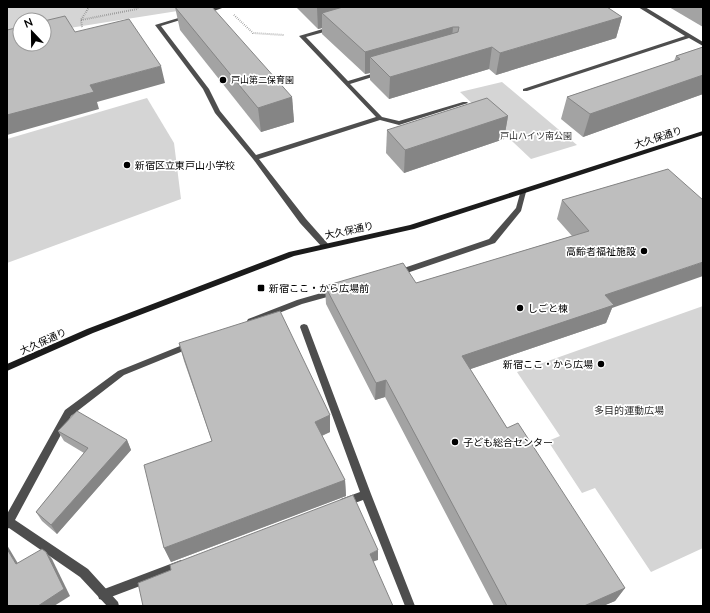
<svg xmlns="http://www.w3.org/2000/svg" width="710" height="613" viewBox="0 0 710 613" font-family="Mulish,'Noto Sans JP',sans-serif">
<rect width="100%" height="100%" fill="#fff"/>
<g fill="#d5d5d5">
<path d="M7,7H203L44,32V20H20V35L7,37Z"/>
<path d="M502,82L577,145L531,159L460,92Z"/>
<path d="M147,98L174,143L181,199L7,263V139Z"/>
<path d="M703,306V548L651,572L595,488L582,493L548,441L560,436L517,372Z"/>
</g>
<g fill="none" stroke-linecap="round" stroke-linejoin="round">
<g stroke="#707070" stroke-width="2" stroke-dasharray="0.5 1.5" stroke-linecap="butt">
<path d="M234,15L253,33L284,35"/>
<path d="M81,20L137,9L138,7"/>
<path d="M82,27L81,20L89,7"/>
</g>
<g fill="#4e4e4e" fill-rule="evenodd">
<path d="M217,7L222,8L206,14L203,12Z"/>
<path d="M638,7H645L703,42V46L689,38L527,91H523V89L685,36Z"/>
<path d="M185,16L190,17L161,26L209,89L220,111L256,155L376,117L299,36L333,26L336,28L335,29L306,37L348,81L378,72H382V74L350,84L382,117L399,121L463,102H467L468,103L399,125L380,120L259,159L306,219L329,245L328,247H322L300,223L253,159L215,113L203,89L155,25Z"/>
<path d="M304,324L307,325L308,327L371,494L415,606H405L363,500L344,507L341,505L339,502L341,499L360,492L300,327L301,325Z"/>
<path d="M181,560L185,561L186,565L185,569L103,600L99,599L98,595L99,591Z"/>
</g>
<g fill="#4e4e4e" fill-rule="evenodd">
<path d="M521,190H523L526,192L521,211L495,243L401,275H395L394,273L395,271L489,239L516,208Z"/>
<path d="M335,289L338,290L339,292L338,294L302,304L251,324L248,323L247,321L248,319L297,300Z"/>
<path d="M190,342L193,343L194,345L193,347L124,375L71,416L15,520L88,569L118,602L119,606H107L80,577L9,528L7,529V514L65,410L118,371Z"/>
</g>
<path fill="#1b1b1b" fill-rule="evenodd" d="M703,131V135L414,229L294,256L93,333L7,371V364L87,329L289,252L410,225Z"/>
</g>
<g fill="#a3a3a3">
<path d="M175,7L292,97L294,122L261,132L180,30Z"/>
<path d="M296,7H607L622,17L616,38L496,75L489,69L389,99L370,80V73L365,74L322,34V28L318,29Z"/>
<path d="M669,7H703V27Z"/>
<path d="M703,47V94L583,137L561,119L567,97L674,61L676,56Z"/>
<path d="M508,116L504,139L404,173L386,153L387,130Z"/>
<path d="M668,169L606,323L470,369L507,428L625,588L615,601L603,606H494L385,397L375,400L326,304L325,286L416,283L572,236L557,219L562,200Z"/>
<path d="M179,343L330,415V432L322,436L345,480L346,496L171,562L164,548L212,441L184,361Z"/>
<path d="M58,431L127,440L131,450L57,534L42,521L36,512L84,453L64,441Z"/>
</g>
<g fill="#858585">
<path d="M321,7H401L322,13V28L318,29L317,8Z"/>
<path d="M622,17L616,38L496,75L500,53Z"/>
<path d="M453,27L451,49L370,57V73L365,74V52Z"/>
<path d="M492,47L489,69L389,99L390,77Z"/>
<path d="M161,66L165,83L97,102L99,109L7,135V115L90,85Z"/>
<path d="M703,75V94L583,137L590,114Z"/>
<path d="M292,97L294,122L261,132L258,108Z"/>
<path d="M508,116L504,139L404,173L405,150Z"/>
<path d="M703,262V276L612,308L606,323L459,373L462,356L605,295Z"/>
<path d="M386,380L385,397L375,400L376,383Z"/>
<path d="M330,415V432L316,438L315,422Z"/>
<path d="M127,440L131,450L57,534L51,525Z"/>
<path d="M345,480L346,496L171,562L164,548Z"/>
<path d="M7,545L23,572L16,564L7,549Z"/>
<path d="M378,550V560L369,563L370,554Z"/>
<path d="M46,552L52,559L70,596L54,606H38Z"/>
<path d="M625,588L615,601L603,606H584Z"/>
</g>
<g fill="#bebebe" stroke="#858585">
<path d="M175,7H212L292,97L258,108Z"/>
<path d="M343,7H607L622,17L500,53L492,47L390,77L370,57L458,32L459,27H453L365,52L322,13Z"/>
<path d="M65,16L75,32L129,19L161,66L90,85L94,92L7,115V30L20,27V44H44V21Z"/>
<path d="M703,47V75L590,114L567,97L680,59L676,56Z"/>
<path d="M487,98L508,116L405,150L387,130Z"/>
<path d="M668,169L703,200V262L605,295L614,305L462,356L507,428L518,423L625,588L584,606H507L386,380L376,383L325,286L403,263L416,283L589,231L562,200Z"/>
<path d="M280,311L330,415L315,422L345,480L164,548L144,465L212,441L179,343Z"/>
<path d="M77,411L127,440L51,525L36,512L88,448L58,431Z"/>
<path d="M353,495L378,550L370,554L393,606H143L138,583L171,570L170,565Z"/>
<path d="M7,549L16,564L42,549L46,552L64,589L38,606H7Z"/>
</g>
<g fill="#000" stroke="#fff" stroke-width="1.5">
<circle cx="223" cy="80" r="4"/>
<circle cx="127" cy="165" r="4"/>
<circle cx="644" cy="251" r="4"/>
<rect x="257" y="284" width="8" height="8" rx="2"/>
<circle cx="520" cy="308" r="4"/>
<circle cx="601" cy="364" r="4"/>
<circle cx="455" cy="442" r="4"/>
</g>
<g text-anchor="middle" stroke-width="3.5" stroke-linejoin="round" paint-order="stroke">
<g font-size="9" fill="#000" stroke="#fff" text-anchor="start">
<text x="231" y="83">戸山第二保育園</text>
</g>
<g font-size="9" fill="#2c2c2c" stroke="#fff">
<text x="536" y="139">戸山ハイツ南公園</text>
</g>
<g font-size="10" fill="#000" stroke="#fff">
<text transform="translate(658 137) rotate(-18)" y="4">大久保通り</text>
<text transform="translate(349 230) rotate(-12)" y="4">大久保通り</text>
<text transform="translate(43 341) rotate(-24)" y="4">大久保通り</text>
</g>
<g font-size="10" fill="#000" stroke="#fff" text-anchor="start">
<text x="135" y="169">新宿区立東戸山小学校</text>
<text x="636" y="255" text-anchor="end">高齢者福祉施設</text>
<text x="269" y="292">新宿ここ・から広場前</text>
<text x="528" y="312">しごと棟</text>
<text x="593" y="368" text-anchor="end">新宿ここ・から広場</text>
<text x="463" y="446">子ども総合センター</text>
</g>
<g font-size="10" fill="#2c2c2c" stroke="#fff">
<text x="629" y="414">多目的運動広場</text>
</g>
</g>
<rect width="710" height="613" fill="none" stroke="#000000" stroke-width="16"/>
<g transform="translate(32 32) rotate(338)"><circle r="19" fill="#ffffff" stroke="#999999"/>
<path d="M0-3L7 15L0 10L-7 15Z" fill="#000000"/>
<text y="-6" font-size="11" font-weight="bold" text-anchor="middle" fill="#000000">N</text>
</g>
</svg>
